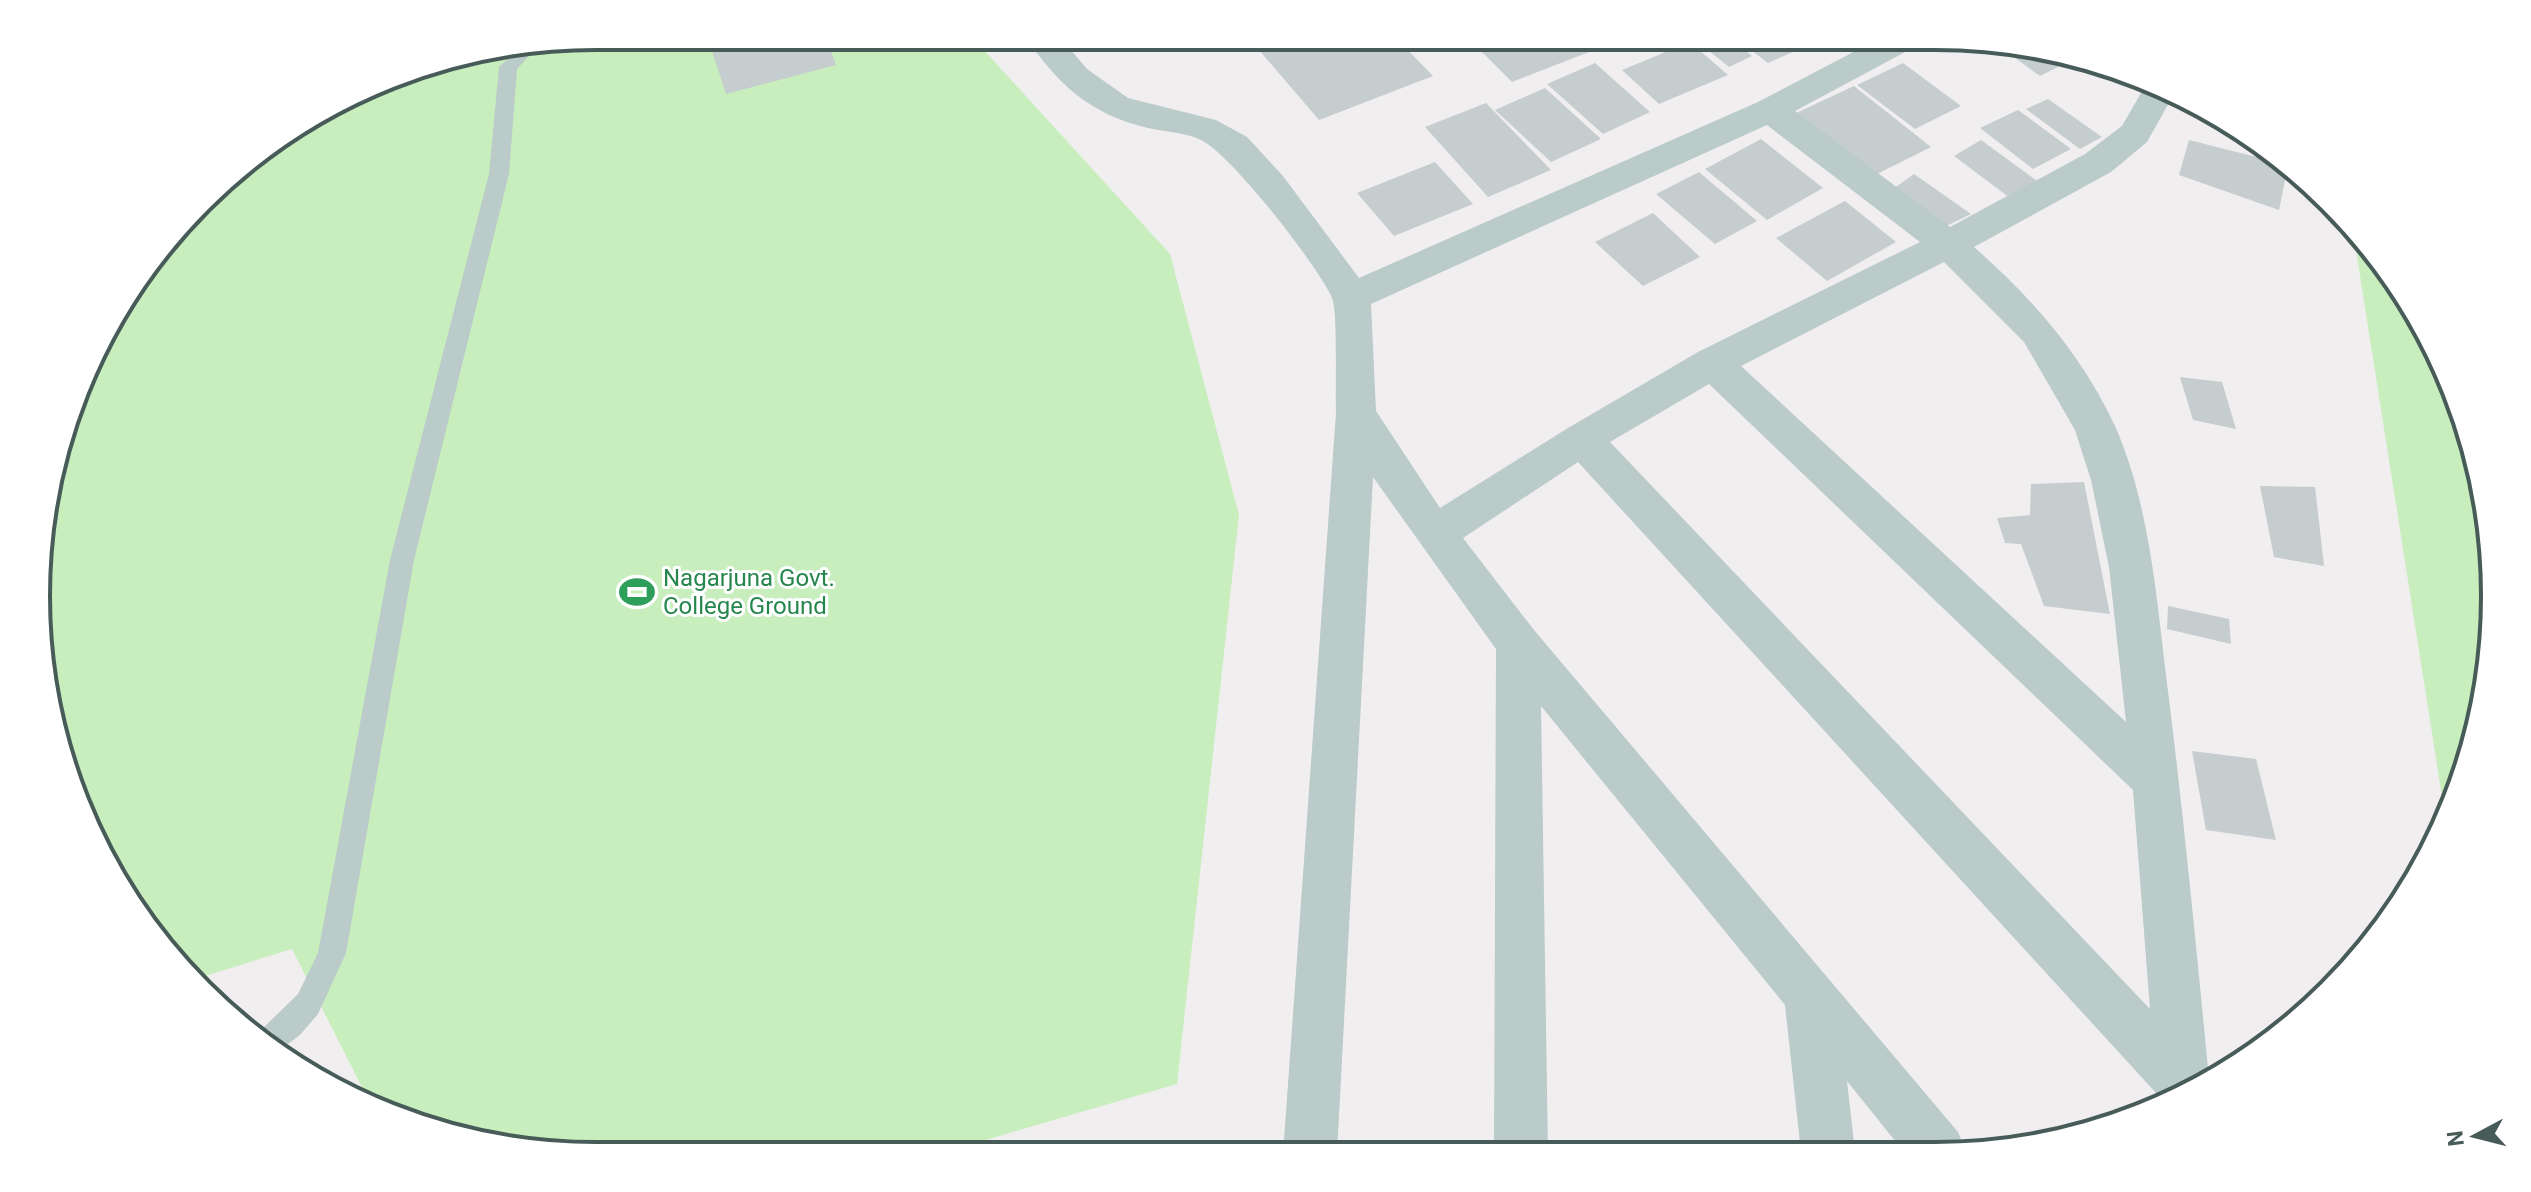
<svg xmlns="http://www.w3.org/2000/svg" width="2531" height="1192" viewBox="0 0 2531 1192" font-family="Roboto,sans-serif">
<rect width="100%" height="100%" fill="#f1eef0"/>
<g fill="#c8eebd">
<path d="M596,36H971L1170,254L1239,515L1177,1084L934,1155L596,1156L486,1145L372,1107L292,949L192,980L151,937L94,844L41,669L47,486L79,381L130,285L255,152L416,66Z"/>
<path d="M2352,225C2368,245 2388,265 2402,287C2485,419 2519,590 2473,742C2465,768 2459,798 2446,822Z"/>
</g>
<g fill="#c5cdce">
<path d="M734,36H826L836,65L726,94L710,45Z"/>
<path d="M1247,36H1394L1433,76L1319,120Z"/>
<path d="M1466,36H1609L1615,42L1512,82Z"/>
<path d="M1727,36L1752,56L1729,67L1692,37Z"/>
<path d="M1733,36H1801L1811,44L1768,63Z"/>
<path d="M1690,42L1728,75L1659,104L1622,70Z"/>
<path d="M1993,42L2045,47L2078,57L2040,76Z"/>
<path d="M1595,63L1650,112L1603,134L1547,84Z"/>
<path d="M1903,63L1961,106L1915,129L1857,85Z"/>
<path d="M1854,86L1931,147L1871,177L1794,114Z"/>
<path d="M1545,88L1601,139L1551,162L1495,110Z"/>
<path d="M2048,99L2102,137L2080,149L2026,109Z"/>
<path d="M1486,103L1551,170L1488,197L1425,127Z"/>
<path d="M2018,110L2071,149L2033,169L1980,128Z"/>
<path d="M1761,139L1823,188L1767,220L1705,169Z"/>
<path d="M1981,140L2044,186L2014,201L1954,156Z"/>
<path d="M2189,140L2288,165L2279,210L2179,175Z"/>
<path d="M1435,162L1473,204L1394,236L1357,193Z"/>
<path d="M1699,172L1757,221L1715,244L1656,194Z"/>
<path d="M1914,174L1971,214L1944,227L1893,189Z"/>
<path d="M1845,201L1896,242L1827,281L1776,238Z"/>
<path d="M1653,213L1700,257L1643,286L1595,242Z"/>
<path d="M2180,377L2222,382L2236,429L2193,420Z"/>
<path d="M2084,482L2110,614L2044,606L2021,544L2005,543L1997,518L2030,515L2031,484Z"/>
<path d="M2260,486L2315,487L2324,566L2274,557Z"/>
<path d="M2168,606L2229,619L2231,644L2167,629Z"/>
<path d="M2192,751L2256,759L2276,840L2206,830Z"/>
</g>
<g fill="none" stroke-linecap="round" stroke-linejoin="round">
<path fill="#bacbc9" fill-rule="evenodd" d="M539,45L517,69L509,174L414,560L346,953L318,1014L300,1035L280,1050L256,1035L298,994L318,953L390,560L489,174L499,67L518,49Z"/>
<g fill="#bacbc9" fill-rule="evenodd">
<path d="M1025,36H1059L1087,69L1128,98L1216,120L1247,137L1283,176L1359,278L1758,102L1884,36H1927L1922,43L1795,111L1950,227L2085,154L2122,126L2149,79L2175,92L2147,142L2111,172L1974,247C2032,298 2082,355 2115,426C2149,503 2156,593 2166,675C2183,809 2196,944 2209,1079L2162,1106L2157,1094L1578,462L1463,538L1534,630L1958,1132L1966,1151L1904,1152L1847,1081L1855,1152H1801L1785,1005L1541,706L1548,1153H1494L1496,649L1373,477L1337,1153L1283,1154L1336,413C1335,392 1338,311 1332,298C1319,267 1229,152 1201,140C1184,132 1165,132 1148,128C1091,115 1057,84 1025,36ZM1767,125L1920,242L1698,352L1568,428L1440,508L1376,411L1371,304ZM1944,262L2024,342L2075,430L2091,480L2109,567L2126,722L1741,366ZM1709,384L2133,790L2150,1009L1610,442Z"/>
<path d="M1220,36H1254L1256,38L1251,45C1237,49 1229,48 1220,36Z"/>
</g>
</g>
<defs>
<g id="stadium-bare" transform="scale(2.76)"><path d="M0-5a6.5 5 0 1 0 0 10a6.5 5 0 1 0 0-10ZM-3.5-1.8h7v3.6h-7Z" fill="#2e9e5b" stroke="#fff" stroke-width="2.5" paint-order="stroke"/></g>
</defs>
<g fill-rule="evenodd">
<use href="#stadium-bare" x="637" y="592"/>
</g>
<g text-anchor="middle" stroke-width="6" stroke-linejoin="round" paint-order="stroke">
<g font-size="24" fill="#27864d" stroke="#fff" text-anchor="start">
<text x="663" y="586">Nagarjuna Govt.<tspan x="663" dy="28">College Ground</tspan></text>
</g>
</g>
<path d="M0 0H2531V1192H0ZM596 50H1935A546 546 0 0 1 2481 596V596A546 546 0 0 1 1935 1142H596A546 546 0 0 1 50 596V596A546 546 0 0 1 596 50Z" fill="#fff" fill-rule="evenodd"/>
<path fill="none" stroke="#475b59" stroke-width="4" d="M596 50H1935A546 546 0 0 1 2481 596V596A546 546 0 0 1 1935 1142H596A546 546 0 0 1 50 596V596A546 546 0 0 1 596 50Z"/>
<g transform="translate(2475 1136) rotate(263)" stroke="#ffffff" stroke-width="6" paint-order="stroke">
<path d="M0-6L14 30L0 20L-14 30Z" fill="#475b59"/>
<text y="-12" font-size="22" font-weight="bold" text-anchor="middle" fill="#475b59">N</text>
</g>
</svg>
